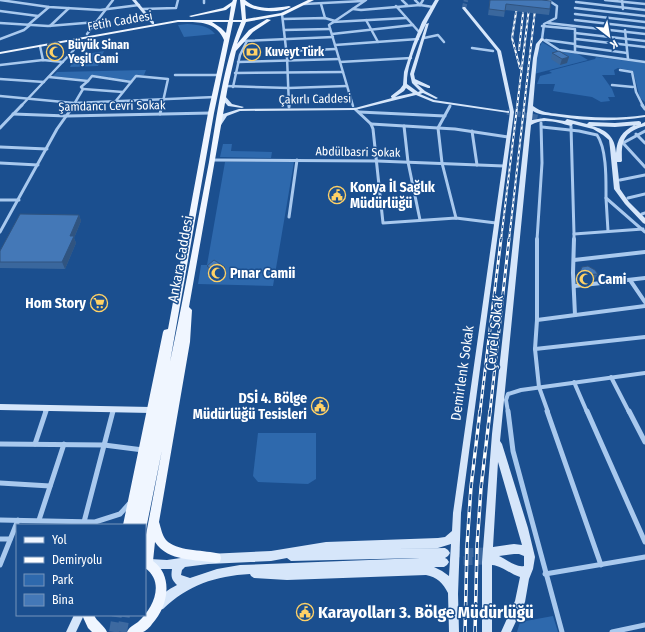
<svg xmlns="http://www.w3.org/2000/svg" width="645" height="632" viewBox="0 0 645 632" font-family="'Fira Sans Condensed',sans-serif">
<rect width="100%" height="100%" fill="#1b4f8f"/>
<g fill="#2e69ad">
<path d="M187,24C198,25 208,25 215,34L184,37L178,25Z"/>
<path d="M542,42L557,51L578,54L588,60L534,74L537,53Z"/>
<path d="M104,51L98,66L70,67L74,59L92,58V53Z"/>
<path d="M596,57L645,63V102L640,98L633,71L618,68L614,70L615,75H602L612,89L615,97H608L610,101L601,102L592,97L553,91L555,84H537L540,76L552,73L549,71L595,59Z"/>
<path d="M146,70L144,75H137L132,81L110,79L109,77L91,76L88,80L53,76L57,72Z"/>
<path d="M223,144H232L231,151L272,152L271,158L220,157Z"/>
<path d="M225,162H294L273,286L198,284L201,265H207Z"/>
<path d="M258,433H316V479L308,484L258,482L253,476Z"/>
<path d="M553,616L558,632H517L520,622Z"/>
</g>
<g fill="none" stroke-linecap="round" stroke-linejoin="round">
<path stroke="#3d69a0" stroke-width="4.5" stroke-dasharray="4.5 2" stroke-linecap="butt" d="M464,8L466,0"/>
<path stroke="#3d69a0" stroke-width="5.5" stroke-dasharray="5.5 3" stroke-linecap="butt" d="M507,112L541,118"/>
<g stroke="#3d69a0" stroke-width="9" stroke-dasharray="9 4.5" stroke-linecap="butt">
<path d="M451,553L491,552"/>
<path d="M450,561L490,560"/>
</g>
<g stroke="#3d69a0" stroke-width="10" stroke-dasharray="10 5" stroke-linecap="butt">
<path d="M114,632L117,615"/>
<path d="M122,632L125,615"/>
</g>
<g stroke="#a9c9ee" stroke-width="2.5">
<path d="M0,0L49,7L100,10L139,5"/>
<path d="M204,0V3"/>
<path d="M402,0L407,5"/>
<path d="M415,0L420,5L423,0"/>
<path d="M548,0L557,6L556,18L544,24L542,39L559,50L645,62"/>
<path d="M605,0L645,4"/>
<path d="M622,0L623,9"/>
<path d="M576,2L645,10"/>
<path d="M304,4L363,1"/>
<path d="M321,4L325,18"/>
<path d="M396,6L420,33"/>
<path d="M575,8L645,16"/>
<path d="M142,9L176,8L178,0"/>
<path d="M353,9L361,10L420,5L433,7"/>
<path d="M0,11L38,16"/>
<path d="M282,14L287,57L289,106"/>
<path d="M575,14L645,22"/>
<path d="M283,19L325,18L335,21"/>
<path d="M366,20L378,42"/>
<path d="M575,20L645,28"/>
<path d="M333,22L406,18"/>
<path d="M0,23L48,26L97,22"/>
<path d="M548,23L645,34"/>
<path d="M28,25L49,7"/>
<path d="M50,26L69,8"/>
<path d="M542,26L575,29"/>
<path d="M284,30L330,29"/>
<path d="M575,30V52"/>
<path d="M625,30L628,59"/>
<path d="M575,33L645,41"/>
<path d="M87,34L113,0"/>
<path d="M332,34L413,25"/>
<path d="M424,38L438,35L444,42"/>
<path d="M0,39L24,30L30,25"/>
<path d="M576,39L645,47"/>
<path d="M546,40L575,44"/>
<path d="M242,41L333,37"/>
<path d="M335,45L329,25L366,0"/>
<path d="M40,46L43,60"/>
<path d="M575,46L627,53"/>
<path d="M472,48L493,51"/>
<path d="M286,51L336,49"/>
<path d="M238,62L339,59"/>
<path d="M340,62L411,58"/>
<path d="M0,65L43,60L63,62"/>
<path d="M620,70L632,72L636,92L643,106"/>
<path d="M235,73L343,72"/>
<path d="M175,75H220"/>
<path d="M49,77L88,81L92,76L131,82"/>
<path d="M0,79L44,82"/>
<path d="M612,85L633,87"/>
<path d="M225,86L289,88L347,86"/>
<path d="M233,87L240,55L247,41"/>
<path d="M83,89L123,92"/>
<path d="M0,96L74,103L215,97"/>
<path d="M115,102L136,76L168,79L162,106"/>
<path d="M21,106L72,52L78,44L79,39"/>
<path d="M73,106L83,89L81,87L88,81"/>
<path d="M353,106L335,45L418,39"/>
</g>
<g stroke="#a9c9ee" stroke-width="3">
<path d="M289,105V107"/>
<path d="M642,105L645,109"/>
<path d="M450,106L438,128L442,163L456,218"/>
<path d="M355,109L371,124L373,129L383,223L456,218L496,223"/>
<path d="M359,112L445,116"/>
<path d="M13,114L67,116L211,113"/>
<path d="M160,114L162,105"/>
<path d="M371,124L455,129L508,137"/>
<path d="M404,126L408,162L420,220"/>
<path d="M571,126L574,234"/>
<path d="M542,127L579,131L597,135C607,149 606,181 606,198L645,232"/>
<path d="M0,128L22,105"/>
<path d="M472,131L477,165"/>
<path d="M645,131L623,143L645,167"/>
<path d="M636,134L645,143"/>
<path d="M0,147L47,149"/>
<path d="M212,160L377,161L504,166"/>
<path d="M0,163L38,165"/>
<path d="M620,180L645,175"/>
<path d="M606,198L608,231"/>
<path d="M628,198L645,194"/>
<path d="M0,200H19"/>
<path d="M642,214L645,213"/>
<path d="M289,217L297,160"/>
<path d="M0,232L57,129L74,105"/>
<path d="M537,240L542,163L541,123"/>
<path d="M574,240V234L643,229"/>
</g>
<g stroke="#a9c9ee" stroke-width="4">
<path d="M537,239V320L535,349L539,387L548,412"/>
<path d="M574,239L573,273L575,315"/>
<path d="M574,260L645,252"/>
<path d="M630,280L645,302"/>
<path d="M575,286L645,278"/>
<path d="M537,320L645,306"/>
<path d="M535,349L645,337"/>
<path d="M611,377L629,412"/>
<path d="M574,382L587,412"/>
<path d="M45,412L47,407"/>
<path d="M113,412L114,409"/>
<path d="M508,412L506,400L508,394L521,390L645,373"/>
</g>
<g stroke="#a9c9ee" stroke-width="5">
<path d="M508,411L513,451L562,632"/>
<path d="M547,411L601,565"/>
<path d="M587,411L645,542"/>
<path d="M629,411L645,442"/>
<path d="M0,444L104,445L143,450"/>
<path d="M35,444L46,411"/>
<path d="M0,483L50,486"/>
<path d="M0,520L95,522L120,514L129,504"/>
<path d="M39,520L64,444"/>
<path d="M84,522L113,411"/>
<path d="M0,539H10"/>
<path d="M0,565L18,520"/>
<path d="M545,574L645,557"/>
<path d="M612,632L645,625"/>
</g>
<g fill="#d6e6fa" fill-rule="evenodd">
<path d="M132,0H136L154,22V24H152Z"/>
<path d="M435,0H439C427,21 406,60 407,84L418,92L420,91L412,83L410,74L426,24L429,23L414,74L415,79L430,86V88H428L417,84L425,91L438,98L436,99L423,93L420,94L434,100L507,111H509V113L433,102L416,95L355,110L240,111L227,116L221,125L216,124L223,114L239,109L355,108L392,98L391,97V96L400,89L403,85L404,72L413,44L422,22ZM406,88L413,93L395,97L404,91Z"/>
<path d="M463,7H465L501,51L514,112L461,513L458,594L459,632H449L448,593C443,583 437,577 426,575L287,580L254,578L251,576L250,574C215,576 188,585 163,609L159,610L155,609L154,605C158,596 169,589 177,585C171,579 171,576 172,569H150L147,567L145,564L147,561L150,559L167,560L208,554L271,551L326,542L438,538L445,537L452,531L453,513L510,112L497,51L462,8ZM451,544L449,576L442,571L434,567H444L447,565L449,562L447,559L445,558L448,556L450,553L448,550L445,548L390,549L438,548ZM287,558L291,561L420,558L240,565L217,569L190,578L181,575L182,570L185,567L208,564L271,561Z"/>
<path d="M541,38L544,39L540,44L537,58L533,106C541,112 549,113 559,114C588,118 616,119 645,115V117C614,122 584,121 554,116C547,115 538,115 533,111L532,120L544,118L565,121L567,119L587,124L589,122L615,123L639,121L641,122V124L645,122V126C624,132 621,140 622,161L621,162H617L620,189L629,202L645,218V224L643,223L625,204L614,189L610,148L609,140L603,135L593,129L573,124L571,126C559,123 543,117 531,125L500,441L502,444L528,528L535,557L533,569L529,579L525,602L511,632H501L515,601L520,577C510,574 502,566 492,565V632H482V562L492,434L533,58L536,44ZM635,125C622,131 617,139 616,153C615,137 607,130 592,126L615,127L638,125ZM498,462L522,545L514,544L493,547ZM514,554H519L524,556V566C516,568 506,559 499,556Z"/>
<path d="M221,96H225L232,104L244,107L242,108L228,106L221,98Z"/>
<path d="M0,404L151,407L154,408L155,410L154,412L151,413L0,410Z"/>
<path d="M74,615H84L76,632H66Z"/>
</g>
<g fill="#f0f6ff" fill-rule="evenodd">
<path d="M233,0H237L233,20H242L240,0H245C257,11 274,8 289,6L291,7C278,14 257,12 245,5L246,19L281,13L308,0H314L284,15L246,22L237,44L249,30L267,19L271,20L253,32L236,51L228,86L189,307L192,310L190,342L159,522C161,528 162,535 166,540C176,551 202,550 216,553L220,554L221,558L220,562L216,563C196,559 168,562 155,542L153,561C174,576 168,607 152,624C150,627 146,631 143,632C138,632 132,632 127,632C130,626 134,625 138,622C154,608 165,582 145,568V540L162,450L146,529L145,525H123L163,332L164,330L168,329L208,113L224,40C216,20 196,22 178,22L0,54V52L178,20H229L231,6L226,10L191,17L189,16L223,8L232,2ZM212,22H228L226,33L221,28ZM233,22H241C223,66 217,115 209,162C196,229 184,295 170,362L214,113Z"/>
<path d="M82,615H94C97,622 104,625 107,632H92L88,628Z"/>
</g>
<g stroke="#fff" stroke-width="2">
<g id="rail-far2">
<path d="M518,0L512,38L520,68"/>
<path d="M519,50L524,4"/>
<path d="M501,240L530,0"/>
<path d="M509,240L536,1"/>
</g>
</g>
<g stroke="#fff" stroke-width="3">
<g id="rail-far1">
<path d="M480,412L501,239"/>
<path d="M490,412L509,239"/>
</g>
</g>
<g stroke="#fff" stroke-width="3.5">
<g id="rail">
<path d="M465,632L467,546L471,487L480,411"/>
<path d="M475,632L477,546L481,488L490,411"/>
</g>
</g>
<use href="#rail-far2" stroke="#1b4f8f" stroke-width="1" stroke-dasharray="3" stroke-linecap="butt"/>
<use href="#rail-far1" stroke="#1b4f8f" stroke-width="1.5" stroke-dasharray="4.5" stroke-linecap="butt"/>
<use href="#rail" stroke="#1b4f8f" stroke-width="2" stroke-dasharray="6" stroke-linecap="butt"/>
</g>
<g fill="#3a679d">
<path d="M490,0H542L550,9L549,15L505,10L504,17L488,15Z"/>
<path d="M47,44L63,50L54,53L49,50Z"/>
<path d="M559,51L567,63L560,65L551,59L552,53Z"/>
<path d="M79,215L81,221L74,238L76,243L65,269L0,268V251Z"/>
<path d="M207,266L226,273L218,279L208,272Z"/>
<path d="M582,267L598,274L594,280L579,282L577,278Z"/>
</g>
<g fill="#305480">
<path d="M61,44L63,50L54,53L52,47Z"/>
<path d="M569,57L567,63L560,65L562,59Z"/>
<path d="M79,215L81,221L74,238L76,243L65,269L62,262L70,236Z"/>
<path d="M225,267L226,273L218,279L217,273Z"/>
</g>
<g fill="#4478b7" stroke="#305480">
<path d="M490,0H542L551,1L550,9L506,4L505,11L489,9Z"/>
<path d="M56,41L61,44L52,47L47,44Z"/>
<path d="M559,51L569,57L562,59L552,53Z"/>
<path d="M20,214L79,215L70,236H74L62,262H0V251Z"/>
<path d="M214,260L225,267L217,273L207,266Z"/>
<path d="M588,266L595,270L598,274L582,275L580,272L582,267Z"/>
</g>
<defs>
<g id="mosque-ring" transform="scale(0.9)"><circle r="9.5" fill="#1b4f8f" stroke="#ffd166" stroke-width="1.5"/><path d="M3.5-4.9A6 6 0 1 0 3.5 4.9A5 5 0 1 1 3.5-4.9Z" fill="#ffd166"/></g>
<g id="bank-ring" transform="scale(0.9)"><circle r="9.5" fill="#1b4f8f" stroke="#ffd166" stroke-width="1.5"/><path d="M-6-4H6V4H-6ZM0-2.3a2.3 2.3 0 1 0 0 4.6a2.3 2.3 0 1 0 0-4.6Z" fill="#ffd166"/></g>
<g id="civic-ring" transform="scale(0.9)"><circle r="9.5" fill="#1b4f8f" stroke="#ffd166" stroke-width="1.5"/><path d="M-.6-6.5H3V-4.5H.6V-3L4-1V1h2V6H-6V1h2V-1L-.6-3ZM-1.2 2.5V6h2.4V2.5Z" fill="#ffd166"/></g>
<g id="supermarket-ring" transform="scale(0.9)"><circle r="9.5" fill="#1b4f8f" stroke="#ffd166" stroke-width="1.5"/><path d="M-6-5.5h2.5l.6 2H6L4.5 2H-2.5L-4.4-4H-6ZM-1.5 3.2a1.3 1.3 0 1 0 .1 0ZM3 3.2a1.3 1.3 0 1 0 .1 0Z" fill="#ffd166"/></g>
</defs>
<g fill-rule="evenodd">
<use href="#mosque-ring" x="55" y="52"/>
<use href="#bank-ring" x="252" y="52"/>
<use href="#civic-ring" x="337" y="195"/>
<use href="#mosque-ring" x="217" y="273"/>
<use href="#mosque-ring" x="585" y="279"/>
<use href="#supermarket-ring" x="99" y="303"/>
<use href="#civic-ring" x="320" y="406"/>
<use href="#civic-ring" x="305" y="612"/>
</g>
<g text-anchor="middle" stroke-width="3" stroke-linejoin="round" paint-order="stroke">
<g font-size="12" fill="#fff" stroke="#1b4f8f">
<text transform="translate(120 21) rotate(-10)" y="4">Fetih Caddesi</text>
<text transform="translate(315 99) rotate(-1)" y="4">Çakırlı Caddesi</text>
<text transform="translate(112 106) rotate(-1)" y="4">Şamdancı Cevri Sokak</text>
<text transform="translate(358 152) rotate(1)" y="4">Abdülbasri Sokak</text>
</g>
<g font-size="12" font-weight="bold" fill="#fff" stroke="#1b4f8f" text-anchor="start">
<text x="68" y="49">Büyük Sinan<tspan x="68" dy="14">Yeşil Cami</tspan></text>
<text x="265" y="56">Kuveyt Türk</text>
</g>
<g font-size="14" font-weight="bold" fill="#fff" stroke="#1b4f8f" text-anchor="start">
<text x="350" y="192">Konya İl Sağlık<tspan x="350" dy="16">Müdürlüğü</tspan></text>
<text x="230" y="278">Pınar Camii</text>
<text x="598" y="284">Cami</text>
<text x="86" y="308" text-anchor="end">Hom Story</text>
<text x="307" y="403" text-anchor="end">DSİ 4. Bölge<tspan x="307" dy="16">Müdürlüğü Tesisleri</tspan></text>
</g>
<g font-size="14" fill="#fff" stroke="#1b4f8f">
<text transform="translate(180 259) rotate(-80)" y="5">Ankara Caddesi</text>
<text transform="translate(494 333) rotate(-84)" y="5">Çevreli Sokak</text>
<text transform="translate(462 373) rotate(-82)" y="5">Demirlenk Sokak</text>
</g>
<g font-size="17" font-weight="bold" fill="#fff" stroke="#1b4f8f" text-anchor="start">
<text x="318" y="618">Karayolları 3. Bölge Müdürlüğü</text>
</g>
</g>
<rect x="16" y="524" width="130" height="92" fill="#1b4f8f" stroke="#7695bc"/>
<rect x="24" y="537" width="20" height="6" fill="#f0f6ff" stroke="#7695bc"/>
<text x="52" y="544" font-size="12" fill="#ffffff">Yol</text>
<rect x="24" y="557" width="20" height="6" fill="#ffffff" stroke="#7695bc"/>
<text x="52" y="564" font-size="12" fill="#ffffff">Demiryolu</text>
<rect x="24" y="574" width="20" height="12" fill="#2e69ad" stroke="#7695bc"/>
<text x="52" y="584" font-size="12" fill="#ffffff">Park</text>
<rect x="24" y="594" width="20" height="12" fill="#4478b7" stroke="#7695bc"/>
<text x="52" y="604" font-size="12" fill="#ffffff">Bina</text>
<g transform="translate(609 36) rotate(149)" stroke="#1b4f8f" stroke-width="3" paint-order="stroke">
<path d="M0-3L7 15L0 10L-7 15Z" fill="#ffffff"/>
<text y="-6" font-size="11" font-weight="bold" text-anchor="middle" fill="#ffffff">K</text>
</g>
</svg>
